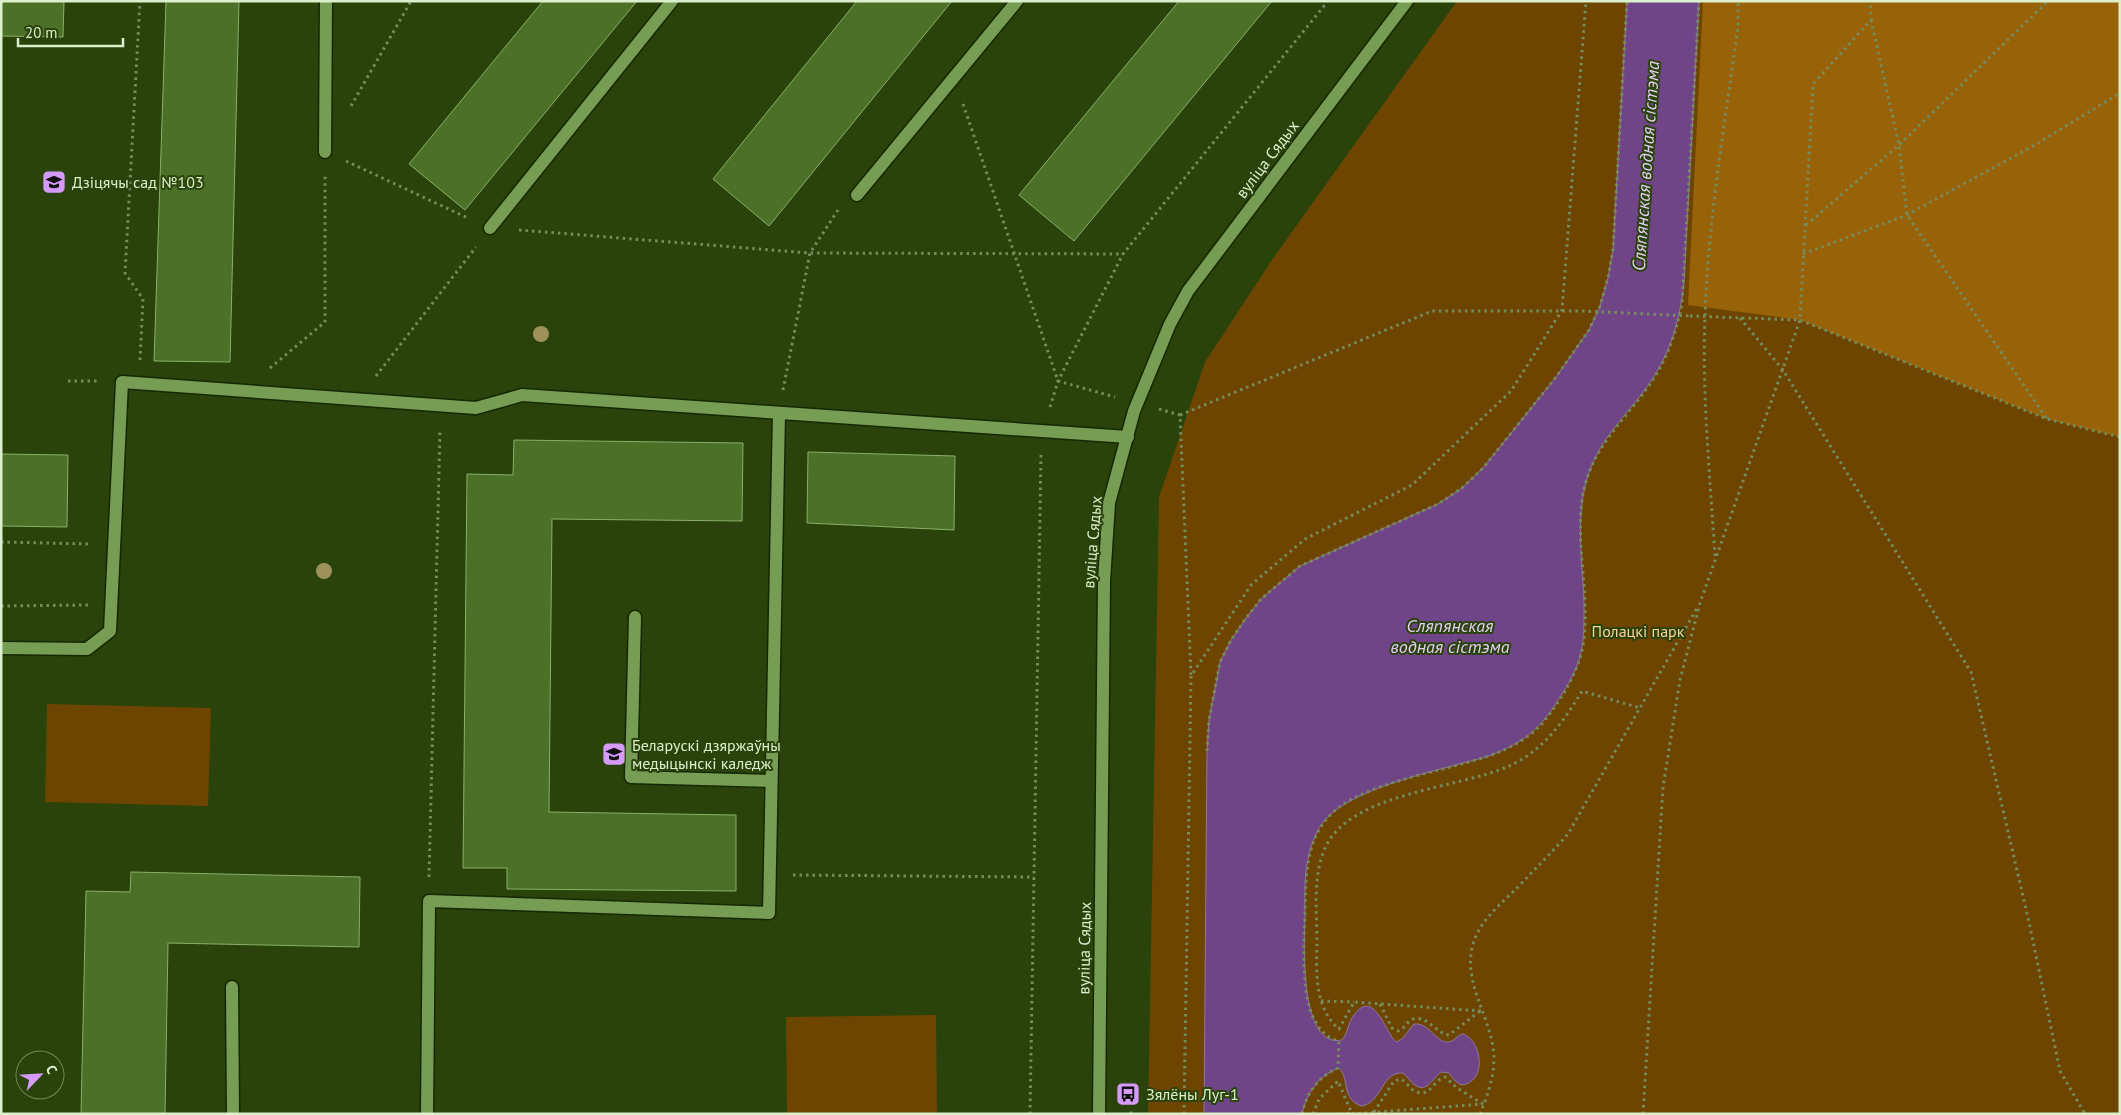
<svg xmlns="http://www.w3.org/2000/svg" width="2121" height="1115" viewBox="0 0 2121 1115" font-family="'PT Sans',sans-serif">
<rect width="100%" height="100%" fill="#29430b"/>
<g fill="#6d4501">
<path d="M1457,1H2120V1114H1148L1159,497L1205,362L1274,257Z"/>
<path d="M47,704L211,708L208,806L45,802Z"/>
<path d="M936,1015L937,1114H787L786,1017Z"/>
</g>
<path fill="#986209" d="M1703,1H2120V437L2047,419L1800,320L1688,305Z"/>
<path fill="#6f4588" stroke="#8f789c" d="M1627,1H1699L1684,282C1679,329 1667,363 1637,400C1620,421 1602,440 1592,465C1574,506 1582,556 1584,600C1584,619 1585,638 1580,657C1576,671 1568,685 1560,697C1541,729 1523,743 1489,756C1446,769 1354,786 1325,820C1317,829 1312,843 1309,854C1304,875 1305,897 1305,919C1304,942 1299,1049 1342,1040C1348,1033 1348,1022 1354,1015C1374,987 1386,1034 1396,1042L1402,1039L1414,1024C1429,1022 1437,1044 1449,1042C1455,1041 1457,1035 1463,1034C1483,1041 1487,1083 1461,1085L1454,1080L1449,1073L1441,1072C1433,1078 1426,1094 1415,1085C1410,1082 1408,1077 1403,1073C1382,1071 1382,1102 1362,1106C1340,1100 1350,1074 1338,1068C1318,1077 1307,1092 1302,1114H1204L1207,751L1209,720L1220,662L1231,640L1246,618L1261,599L1300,566L1438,504L1462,488L1483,468L1556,377L1589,330L1600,306L1608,278L1613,249Z"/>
<g fill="#4d7029" stroke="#89b067">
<path d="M1,1H64L63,37L1,36Z"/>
<path d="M166,1H239L230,362L154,361Z"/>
<path d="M543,1H637L465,210L409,164Z"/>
<path d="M857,1H952L769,226L713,179Z"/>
<path d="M1179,1H1272L1074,241L1019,195Z"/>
<path d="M514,440L743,443L742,521L552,519L549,812L736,815V891L507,889V868H463L467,474L513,475Z"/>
<path d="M808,452L955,456L954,530L807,523Z"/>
<path d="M1,454L68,455L67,527L1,526Z"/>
<path d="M131,872L360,877L359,947L168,943L165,1114H81L86,891L130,892Z"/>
</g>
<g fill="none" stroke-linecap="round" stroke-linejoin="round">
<g stroke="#162802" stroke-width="15">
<g id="lane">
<path d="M325,152L326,1"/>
<path d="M857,195L1017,1"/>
<path d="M490,228L672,1"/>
<path d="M635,617L631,777L771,781"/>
<path d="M1,648L87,649L110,631L122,382L476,408L522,395L1128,437"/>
<path d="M232,987L233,1114"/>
<path d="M427,1114L429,901L769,913L779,413"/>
</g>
</g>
<g stroke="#162802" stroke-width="15">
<path id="secondary" d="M1099,1114L1104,581L1109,503L1134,411L1170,324L1188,291L1407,1"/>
</g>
<g stroke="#758d5d" stroke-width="3" stroke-dasharray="2.5 4" stroke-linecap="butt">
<path d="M1871,20L1899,145L1907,215L2047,419"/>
<path d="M963,104L1058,381L1115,397"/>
<path d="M351,106L411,1"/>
<path d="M346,161L468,218"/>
<path d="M1806,225L1899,145L2048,1"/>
<path d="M519,230L810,253L1123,254"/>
<path d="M1803,254L1907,215L2033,146L2120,93"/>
<path d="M1690,316L1800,320L2047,419L2120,437"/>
<path d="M1740,318L1783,370L1971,672L2029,922L2060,1071L2085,1114"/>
<path d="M140,360L143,299L125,273L140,1"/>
<path d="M270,368L325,322V175"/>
<path d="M376,376L476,247"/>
<path d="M68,381H99"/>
<path d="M783,390L810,253L838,210"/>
<path d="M1050,407L1058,381L1123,254L1328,1"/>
<path d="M1159,409L1180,415L1191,675"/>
<path d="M1180,415L1432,311H1582"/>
<path d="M1,542L91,544"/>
<path d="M1715,556C1710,477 1702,396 1705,317C1708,220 1725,123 1738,27V1"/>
<path d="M1,606L88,605"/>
<path d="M1207,751L1209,720L1220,662L1231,640L1246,618L1261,599L1300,566L1438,504L1462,488L1483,468L1556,377L1589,330L1600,306L1608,278L1613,249L1627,1"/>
<path d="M793,875L1034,877"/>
<path d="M429,877L440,429"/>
<path d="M1321,1001L1354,1002"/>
<path d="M1380,1004L1392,1028L1398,1031C1405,1029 1407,1021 1413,1019C1428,1015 1436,1034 1449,1035L1480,1011"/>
<path d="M1481,1011L1354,1002L1339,1029C1315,1009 1316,973 1317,944C1317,913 1312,875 1326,846C1353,792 1458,789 1509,766C1543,751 1564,721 1582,691L1640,708"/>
<path d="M1374,1112L1394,1081L1401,1079C1407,1082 1410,1090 1417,1092C1431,1097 1434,1079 1445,1077L1457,1088L1483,1104"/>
<path d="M1030,1114L1041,454"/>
<path d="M1131,1114V1108"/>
<path d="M1184,1114L1191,676L1251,585L1305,539L1412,485L1511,391L1562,310L1586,1"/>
<path d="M1302,1114C1307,1092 1318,1077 1338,1068L1339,1041C1314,1035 1306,1003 1305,980C1303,958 1304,936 1305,914C1306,868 1305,824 1352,799C1387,781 1430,773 1469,762C1501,753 1532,741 1551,712C1563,696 1574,677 1580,658C1595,608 1572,542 1584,489C1595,442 1629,417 1654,378C1669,355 1676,331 1682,304L1699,1"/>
<path d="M1313,1114L1319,1099L1338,1081L1352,1114L1483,1104"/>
<path d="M1340,1114L1352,1113"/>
<path d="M1480,1114C1487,1097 1494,1077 1494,1058C1493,1016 1457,979 1476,936C1485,916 1503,902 1518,887C1535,869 1552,852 1568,834L1697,608"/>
<path d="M1643,1114L1663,787L1680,680L1700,603L1800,320L1813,84L1871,20L1870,1"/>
</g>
<use href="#lane" stroke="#779d55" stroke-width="12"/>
<use href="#secondary" stroke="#779d55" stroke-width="12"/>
<path stroke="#758d5d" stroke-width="3" stroke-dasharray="2.5 4" stroke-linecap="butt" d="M1582,311L1690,316"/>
</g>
<g fill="#9e915a">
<circle cx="541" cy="334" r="8"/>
<circle cx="324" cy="571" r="8"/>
</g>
<defs>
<g id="school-square" transform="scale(1.25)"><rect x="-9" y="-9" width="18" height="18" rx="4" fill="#d69bfa" stroke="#29430b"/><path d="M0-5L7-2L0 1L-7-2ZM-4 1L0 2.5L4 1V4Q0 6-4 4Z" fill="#111"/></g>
<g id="university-square" transform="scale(1.25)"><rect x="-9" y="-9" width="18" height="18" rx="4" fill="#d69bfa" stroke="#29430b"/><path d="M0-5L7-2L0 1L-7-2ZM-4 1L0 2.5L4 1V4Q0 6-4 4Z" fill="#111"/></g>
<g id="bus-square" transform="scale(1.25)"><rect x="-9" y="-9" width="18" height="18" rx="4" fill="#d69bfa" stroke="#29430b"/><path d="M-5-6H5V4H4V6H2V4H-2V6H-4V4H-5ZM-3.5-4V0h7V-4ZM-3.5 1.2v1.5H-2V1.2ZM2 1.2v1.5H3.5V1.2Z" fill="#111"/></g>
</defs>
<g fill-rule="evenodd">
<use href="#school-square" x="54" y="182"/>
<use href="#university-square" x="614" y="754"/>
<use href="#bus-square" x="1128" y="1094"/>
</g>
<g text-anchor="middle" stroke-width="4" stroke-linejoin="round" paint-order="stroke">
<g font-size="16" fill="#daefca" stroke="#29430b">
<text transform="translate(1267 159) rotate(-53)" y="6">вуліца Сядых</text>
<text transform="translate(1092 542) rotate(-85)" y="6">вуліца Сядых</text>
<text transform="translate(1084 948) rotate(-89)" y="6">вуліца Сядых</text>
</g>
<g font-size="16" fill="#daefca" stroke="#29430b" text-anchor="start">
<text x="72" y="188">Дзіцячы сад №103</text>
<text x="632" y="751">Беларускі дзяржаўны<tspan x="632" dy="18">медыцынскі каледж</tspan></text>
<text x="1146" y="1100">Зялёны Луг-1</text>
</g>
<g font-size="16" fill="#fed19a" stroke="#29430b">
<text x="1638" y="637">Полацкі парк</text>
</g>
<g font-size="18" font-style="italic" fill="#e5cef4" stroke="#29430b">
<text transform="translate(1646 166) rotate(-86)" y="6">Сляпянская водная сістэма</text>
<text x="1450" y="632">Сляпянская<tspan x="1450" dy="21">водная сістэма</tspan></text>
</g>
</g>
<rect width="2121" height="1115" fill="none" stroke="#daefca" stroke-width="5"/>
<g transform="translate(40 1075) rotate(65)"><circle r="24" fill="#29430b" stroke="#708857"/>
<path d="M0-4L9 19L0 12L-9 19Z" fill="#d69bfa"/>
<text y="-8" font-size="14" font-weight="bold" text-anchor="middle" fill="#daefca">С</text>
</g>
<path d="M18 38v8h105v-8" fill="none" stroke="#daefca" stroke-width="2.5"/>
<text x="25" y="38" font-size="15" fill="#daefca" stroke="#29430b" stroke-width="4" paint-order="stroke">20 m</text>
</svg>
